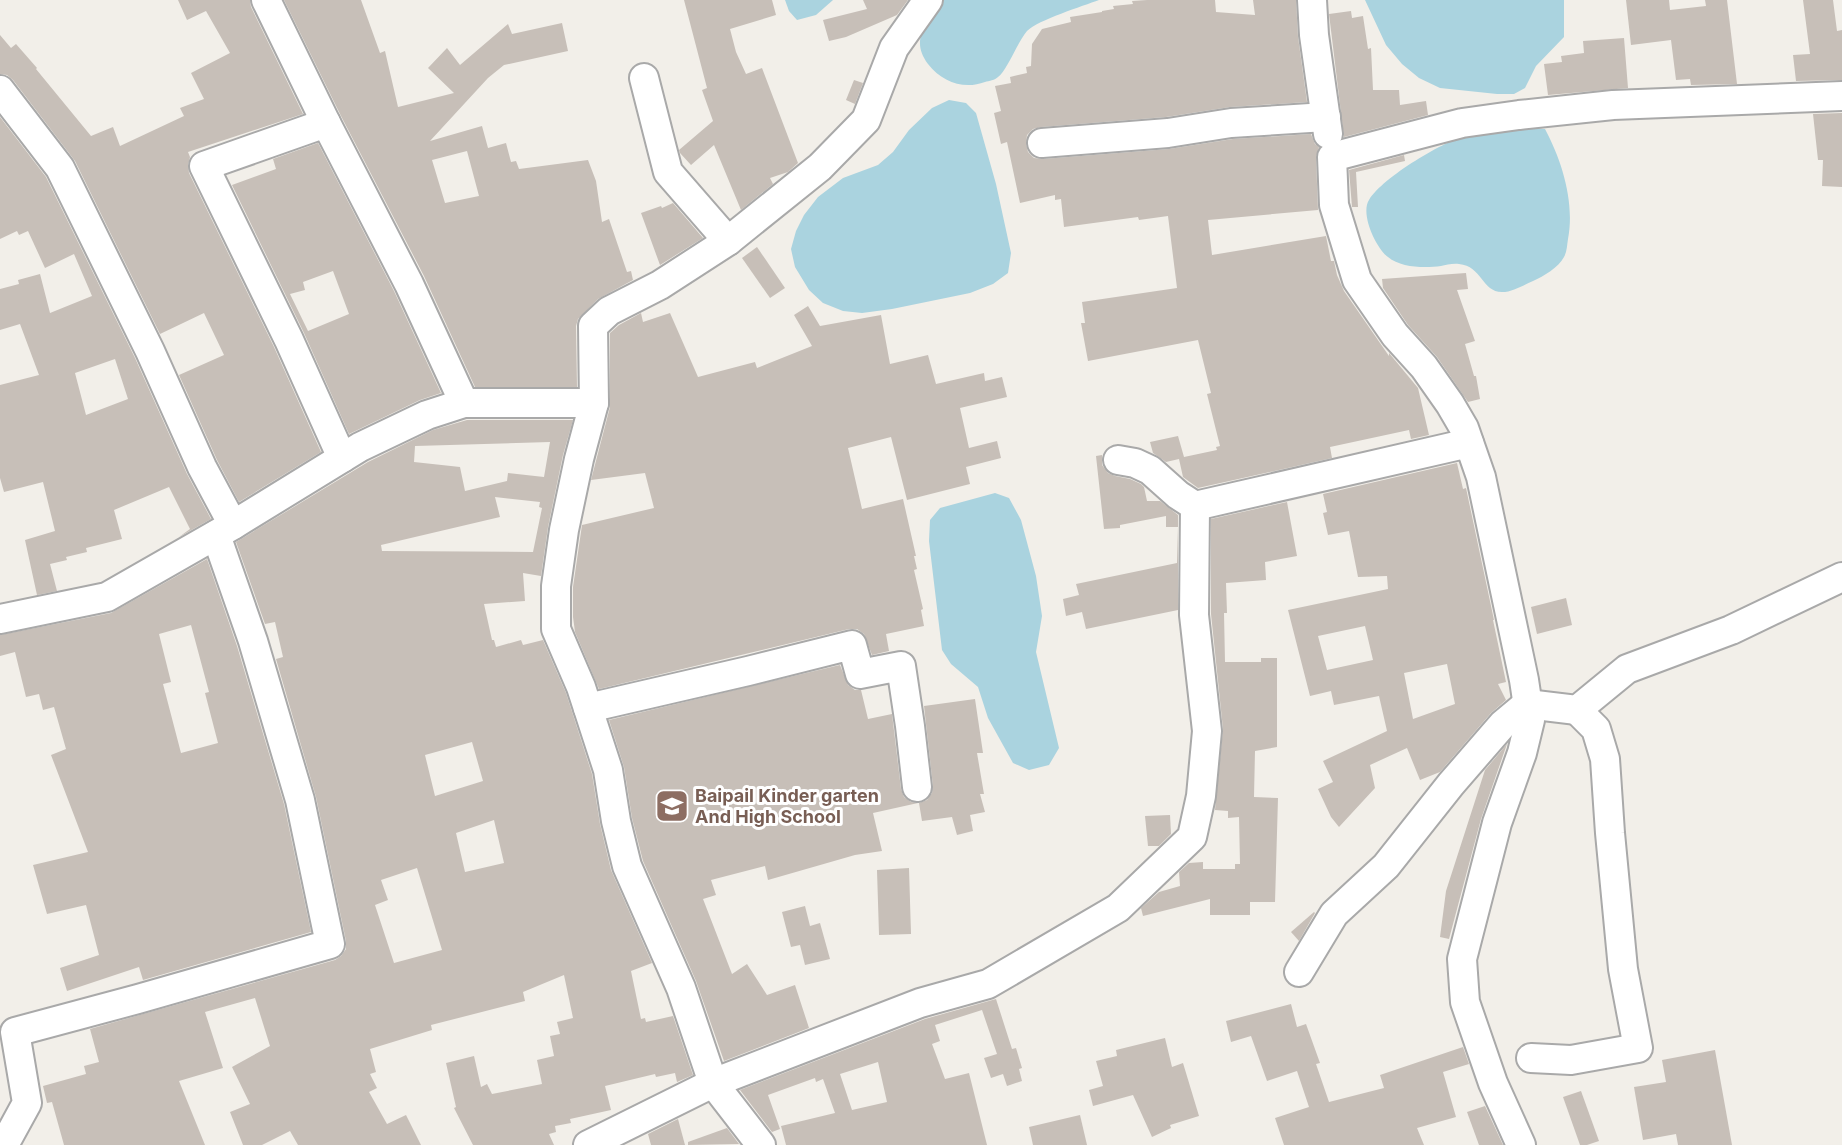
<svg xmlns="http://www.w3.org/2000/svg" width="1842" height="1145" viewBox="0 0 1842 1145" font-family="Inter,sans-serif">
<rect width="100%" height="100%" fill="#f2efe9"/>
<g fill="#aad3df">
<path d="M785,0H833L816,15L797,20L789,11Z"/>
<path d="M944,0H1099C1083,6 1038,20 1027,31C1018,41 1007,71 998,77C995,80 989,81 985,82C964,90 942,82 928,64C908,37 930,22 944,0Z"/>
<path d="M1365,0H1564V37L1536,66L1525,88L1514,94H1497L1440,88L1419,78L1402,64L1386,45Z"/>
<path d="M949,100L966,103L976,113L996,184L1011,253L1008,273L993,284L970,293L892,309L862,313L843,311L823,303L809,290L795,267L791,249L796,231L804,215L818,197L843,178L878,165L893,152L909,130L932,108Z"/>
<path d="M1530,128L1545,129C1562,161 1575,202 1568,239C1567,245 1567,252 1564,257C1558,268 1544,276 1533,281C1523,285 1513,292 1502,292C1482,292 1482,266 1459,264C1453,263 1446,265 1441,266C1425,268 1401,268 1388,257C1376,248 1360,214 1369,200C1383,177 1445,140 1471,134C1490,130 1511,130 1530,128Z"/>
<path d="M995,493L1009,498L1021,520L1036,576L1042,616L1036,652L1059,748L1049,765L1029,770L1013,763L988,718L978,687L951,664L942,650L929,541L930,520L940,508Z"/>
</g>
<g fill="#c7bfb8" fill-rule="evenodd">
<path d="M178,0H250L251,7L303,114L188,152L190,157L188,165L189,173L274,347L321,452L239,502L217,460L179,375L224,355L204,313L160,334L75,161L13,80L7,75L0,74V35L11,48L16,44L37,68L36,69L91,136L113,127L120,146L184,116L180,108L204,99L191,73L230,53L206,11L187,20Z"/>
<path d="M284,0H361L380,53L385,51L398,107L454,93L428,68L447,48L460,65L508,24L512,34L562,23L568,51L504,65L488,78L430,141L482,126L488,148L506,143L511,162L516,161L519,169L588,160L596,181L602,222L609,219L627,272L631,271L633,280L598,299L578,319L576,326L577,387H475L424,276L341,116ZM467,151L479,196L445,203L432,160Z"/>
<path d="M684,0H772L776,15L730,29L736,52L746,74L762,68L798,163L788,172L770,178L773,184L741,210L714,145L691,165L680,153L679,150L713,121L702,90L707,88Z"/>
<path d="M863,0H908L897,15L846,37L829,41L823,20L867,9Z"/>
<path d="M1147,0H1215L1216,12L1255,15L1253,0H1296L1298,37L1307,102L1230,107L1166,117L1041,127L1033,129L1027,135L1026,144L1028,152L1034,158L1043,159L1169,149L1233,139L1311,134L1315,144L1319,147L1316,158L1318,210L1208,220L1212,255L1326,236L1331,261H1334L1337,275L1344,291L1389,356V353L1418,388L1429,435L1411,439L1409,430L1330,447L1332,458L1198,488L1183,477L1179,459L1166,462L1153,453L1150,442L1178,436L1184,457L1217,450L1216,447L1220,446L1207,394L1211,393L1198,340L1088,361L1081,323H1085L1082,302L1177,288L1168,216L1139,220L1138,217L1064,227L1061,199L1055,200V195L1020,203L1007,142L1001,144L994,113L1001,111L995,86L1011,83L1010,77L1027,73L1026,67L1031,66L1032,44L1042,29L1071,22L1070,17L1102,12V11L1114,9L1113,6L1133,4L1132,1Z"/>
<path d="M1626,0H1669L1670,10L1706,6L1705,0H1727L1737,84L1691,85L1690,79L1676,80L1671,40L1631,45Z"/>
<path d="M1803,0H1833L1837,31L1842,30V80L1796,81L1793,55L1810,54Z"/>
<path d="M1351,11L1352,18L1363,16L1368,49L1371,48L1373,90H1399L1400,105L1426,101L1428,115L1344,137L1329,14Z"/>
<path d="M1624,38L1628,88L1548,95L1544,64L1562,62L1561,56L1584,53L1583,41Z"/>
<path d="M854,80L863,83L855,104L846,100Z"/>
<path d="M1842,113V187L1822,186L1823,160H1818L1813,114Z"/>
<path d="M0,117L46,177L135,358L187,474L211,519L179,537L190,529L169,487L114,510L122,539L86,548L87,552L66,557L67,560L50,564L57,591L37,595L25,540L55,531L43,482L4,492L0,478V385L39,375L20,324L0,330V289L19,284L18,280L40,274L50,313L92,296L74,254L45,268L28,231L19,235L17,231L0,239ZM115,359L128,399L86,415L75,373Z"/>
<path d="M318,143L394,291L441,393L420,400L349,434L304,333L232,185L276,169L273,159ZM333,271L349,314L308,331L290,294L305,290L303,282Z"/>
<path d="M1404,155L1405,161L1356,172L1358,207H1352L1349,170Z"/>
<path d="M673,203L703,238L660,265L641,213L661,206L662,208Z"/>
<path d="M757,247L785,288L770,298L742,258Z"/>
<path d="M1466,273L1468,289L1457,290L1475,341L1465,344L1474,376H1476L1480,399L1468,402L1437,357L1408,325L1383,288L1382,279Z"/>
<path d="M808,306L820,326L881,315L890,364L928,355L936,384L984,373L985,381L1002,377L1007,397L960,408L969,448L997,441L1001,458L966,467L970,484L907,500L891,437L848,448L862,509L903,499L916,556H914L917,569L914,570L923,609L921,610L924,626L886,634L889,651L872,655L864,634L857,629H849L599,689L575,632L573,617V587L582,525L654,508L645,473L591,480L610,407V333L619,325L641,313L643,322L670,313L698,377L755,362L757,368L812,346L794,315Z"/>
<path d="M467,420H573L563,455L548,527L541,576L523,573L525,601L484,604L492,640H494L496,647L521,640L523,645L543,640L566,693L592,774L600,824L611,870L652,963L631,971L641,1019L645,1018L646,1022L673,1016L693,1075L677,1082L675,1073L656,1077L655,1074L605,1086L611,1110L570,1119L571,1123L555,1126L556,1132L549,1134L554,1145H473L454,1108L456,1107L446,1063L474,1056L481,1087L487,1084L492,1094L542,1084L537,1060L554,1056L550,1036L560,1034L557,1022L573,1018L564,975L523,992L525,1001L431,1025L432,1030L370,1049L376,1072L370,1074L377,1088L369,1092L387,1124L406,1115L421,1145H298L290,1131L262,1145H243L230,1112L250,1104L232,1067L270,1046L255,998L205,1012L223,1068L179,1081L205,1145H64L52,1102L47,1103L43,1086L86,1074L84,1066L99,1062L90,1029L335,960L341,956L346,949V941L316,797L276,659L283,657L275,622L265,624L236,542L368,462L433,430ZM550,442L544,477L508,473L507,481L465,491L460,467L414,462L415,446ZM495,497L540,502L539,507L542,508L533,552L382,551L381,545L500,517ZM472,742L483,781L435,796L425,755ZM494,820L504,863L465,872L456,833ZM417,868L442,950L394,963L375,905L388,900L381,880Z"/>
<path d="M1102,455V465L1108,473L1115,476L1130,479L1141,484L1144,487L1147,501H1160L1178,515V610L1086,629L1082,612L1066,616L1063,599L1079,595L1076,584L1177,563L1178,527H1166V516L1120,525V528L1104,529L1096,456Z"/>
<path d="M1457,463L1463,489L1466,488L1494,620H1493L1506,682L1498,684L1506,700L1491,713L1440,772L1420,780L1407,748L1370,765L1375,788L1339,827L1331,817L1318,789L1333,782L1323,761L1387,731L1379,696L1334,705L1331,691L1310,696L1288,610L1388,589L1387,576L1358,577L1349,531L1328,535L1323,513L1327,512L1323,494ZM1365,626L1373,660L1327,670L1318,636ZM1447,664L1455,704L1413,719L1404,673Z"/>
<path d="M1287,502L1297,556L1265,562L1266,580L1226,583L1227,613H1224L1225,662H1261V658H1277V747L1255,751L1254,797L1278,798L1275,902H1250V915H1210V899L1143,916L1141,908L1159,892L1180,886L1179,872L1189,863L1203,862V869H1235V864H1240L1239,817L1228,818V811L1215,810L1223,729L1211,614V519Z"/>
<path d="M207,559L237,646L284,804L311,932L143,980L139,967L67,991L60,968L99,955L86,905L47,914L33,865L88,852L51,755L66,749L54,707L43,710L39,694L26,697L15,652L0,656V635L111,613ZM191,625L209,692L205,693L218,743L181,753L163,684L171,682L159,634Z"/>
<path d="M1566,598L1572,625L1537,634L1531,607Z"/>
<path d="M840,665L848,685L855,690H861L868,719L892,714L901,789L904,797L911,802L918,803L873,813L882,851L855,855L768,880L765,866L711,880L716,895L703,899L732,974L747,964L767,995L795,985L809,1028L724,1061L696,981L643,861L632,818L624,767L609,720Z"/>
<path d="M975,699L983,753H977L984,794H980L985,812L970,815L973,831L957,835L952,817L922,821L919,803L927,800L932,793L933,786L924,706Z"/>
<path d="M1507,744L1481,819L1449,939L1440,937L1446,891L1485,770Z"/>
<path d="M1170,815L1171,834L1159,846H1148L1145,816Z"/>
<path d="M909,868L911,934L879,935L877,870Z"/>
<path d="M805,906L810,926L820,923L830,959L805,965L800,945L791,947L782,912Z"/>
<path d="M1314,912L1315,913L1299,941L1291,932Z"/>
<path d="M996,999L1012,1049L1016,1048L1022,1068L1019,1069L1022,1081L1007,1086L1003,1074L991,1078L984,1058L997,1054L982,1010L935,1025L940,1041L932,1044L945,1079L969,1073L987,1145H786L781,1126L835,1113L823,1079L816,1082L815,1078L768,1095L780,1129L772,1132L740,1090L925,1019ZM878,1062L887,1102L852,1110L840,1074Z"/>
<path d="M1291,1004L1297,1027L1306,1024L1320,1063L1316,1064L1329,1102L1384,1088L1380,1075L1463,1047L1469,1064L1443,1072L1456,1117L1417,1128L1424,1145H1284L1275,1118L1309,1107L1297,1071L1267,1081L1251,1036L1231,1042L1226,1021Z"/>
<path d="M1165,1038L1172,1067L1183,1063L1199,1116L1170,1125L1171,1128L1152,1137L1133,1095L1093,1106L1089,1090L1103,1086L1096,1061L1117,1056L1116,1050Z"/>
<path d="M1715,1050L1732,1145H1678L1676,1134L1643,1140L1634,1087L1666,1082L1662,1060Z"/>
<path d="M1581,1091L1599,1141L1587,1145H1580L1563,1097Z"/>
<path d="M1485,1106L1503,1145H1479L1467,1112Z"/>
<path d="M1080,1115L1087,1145H1033L1029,1127Z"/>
<path d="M678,1119L685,1145H651L648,1134Z"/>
<path d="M727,1128L739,1144L688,1145V1142Z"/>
</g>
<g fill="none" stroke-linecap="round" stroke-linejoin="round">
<g stroke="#a9a9a9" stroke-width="32">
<g id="minor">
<path d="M266,0L326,123L409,284L464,403"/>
<path d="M1312,0L1314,35L1328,134"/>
<path d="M644,78L668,172L728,241"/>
<path d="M0,90L60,168L150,351L202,467L233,525"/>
<path d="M326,123L204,166L289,340L342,458"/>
<path d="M1042,143L1168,133L1231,123L1326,117"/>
<path d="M594,403L579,459L564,530L556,586V629L581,687L608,770L616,821L627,866L681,988L713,1083L761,1145"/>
<path d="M1118,460L1135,463L1150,470L1178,495L1195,506L1469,443"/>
<path d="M0,619L107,597L233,525L360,447L427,415L464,403H594L593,326L609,311L660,285L728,241L820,167L866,120L894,48L928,0"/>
<path d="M588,708L748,671L852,645L860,674L901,666L910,726L917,787"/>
<path d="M1299,972L1334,914L1386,866L1451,784L1503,724L1527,704L1577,710L1627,669L1731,630L1842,577"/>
<path d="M1531,1058L1571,1060L1638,1048L1623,969L1610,833L1605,759L1596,729L1577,710"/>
<path d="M4,1145L27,1103L15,1032L138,999L330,944L300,800L253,641L216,535"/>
<path d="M588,1145L713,1083L920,1003L988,984L1118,908L1192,837L1201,796L1207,731L1194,615L1195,506"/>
<path d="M1521,1145L1493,1083L1465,1002L1462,959L1497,823L1522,753L1530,720L1524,680L1481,477L1464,428L1450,404L1424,367L1395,335L1357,280L1334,205L1332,157L1462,123L1519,115L1613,105L1842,96"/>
</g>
</g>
<use href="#minor" stroke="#fff" stroke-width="28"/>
</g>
<defs>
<g id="school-square" transform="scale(1.725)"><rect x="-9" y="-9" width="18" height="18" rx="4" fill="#8d6e63" stroke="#fff"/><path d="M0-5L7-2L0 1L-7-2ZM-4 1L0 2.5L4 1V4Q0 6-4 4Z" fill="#fff"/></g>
</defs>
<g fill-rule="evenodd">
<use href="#school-square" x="672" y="806"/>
</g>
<g text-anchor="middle" stroke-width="6" stroke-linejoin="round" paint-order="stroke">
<g font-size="18" font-weight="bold" fill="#785e54" stroke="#fff" text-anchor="start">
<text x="695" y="802">Baipail Kinder garten<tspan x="695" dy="21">And High School</tspan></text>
</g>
</g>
</svg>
